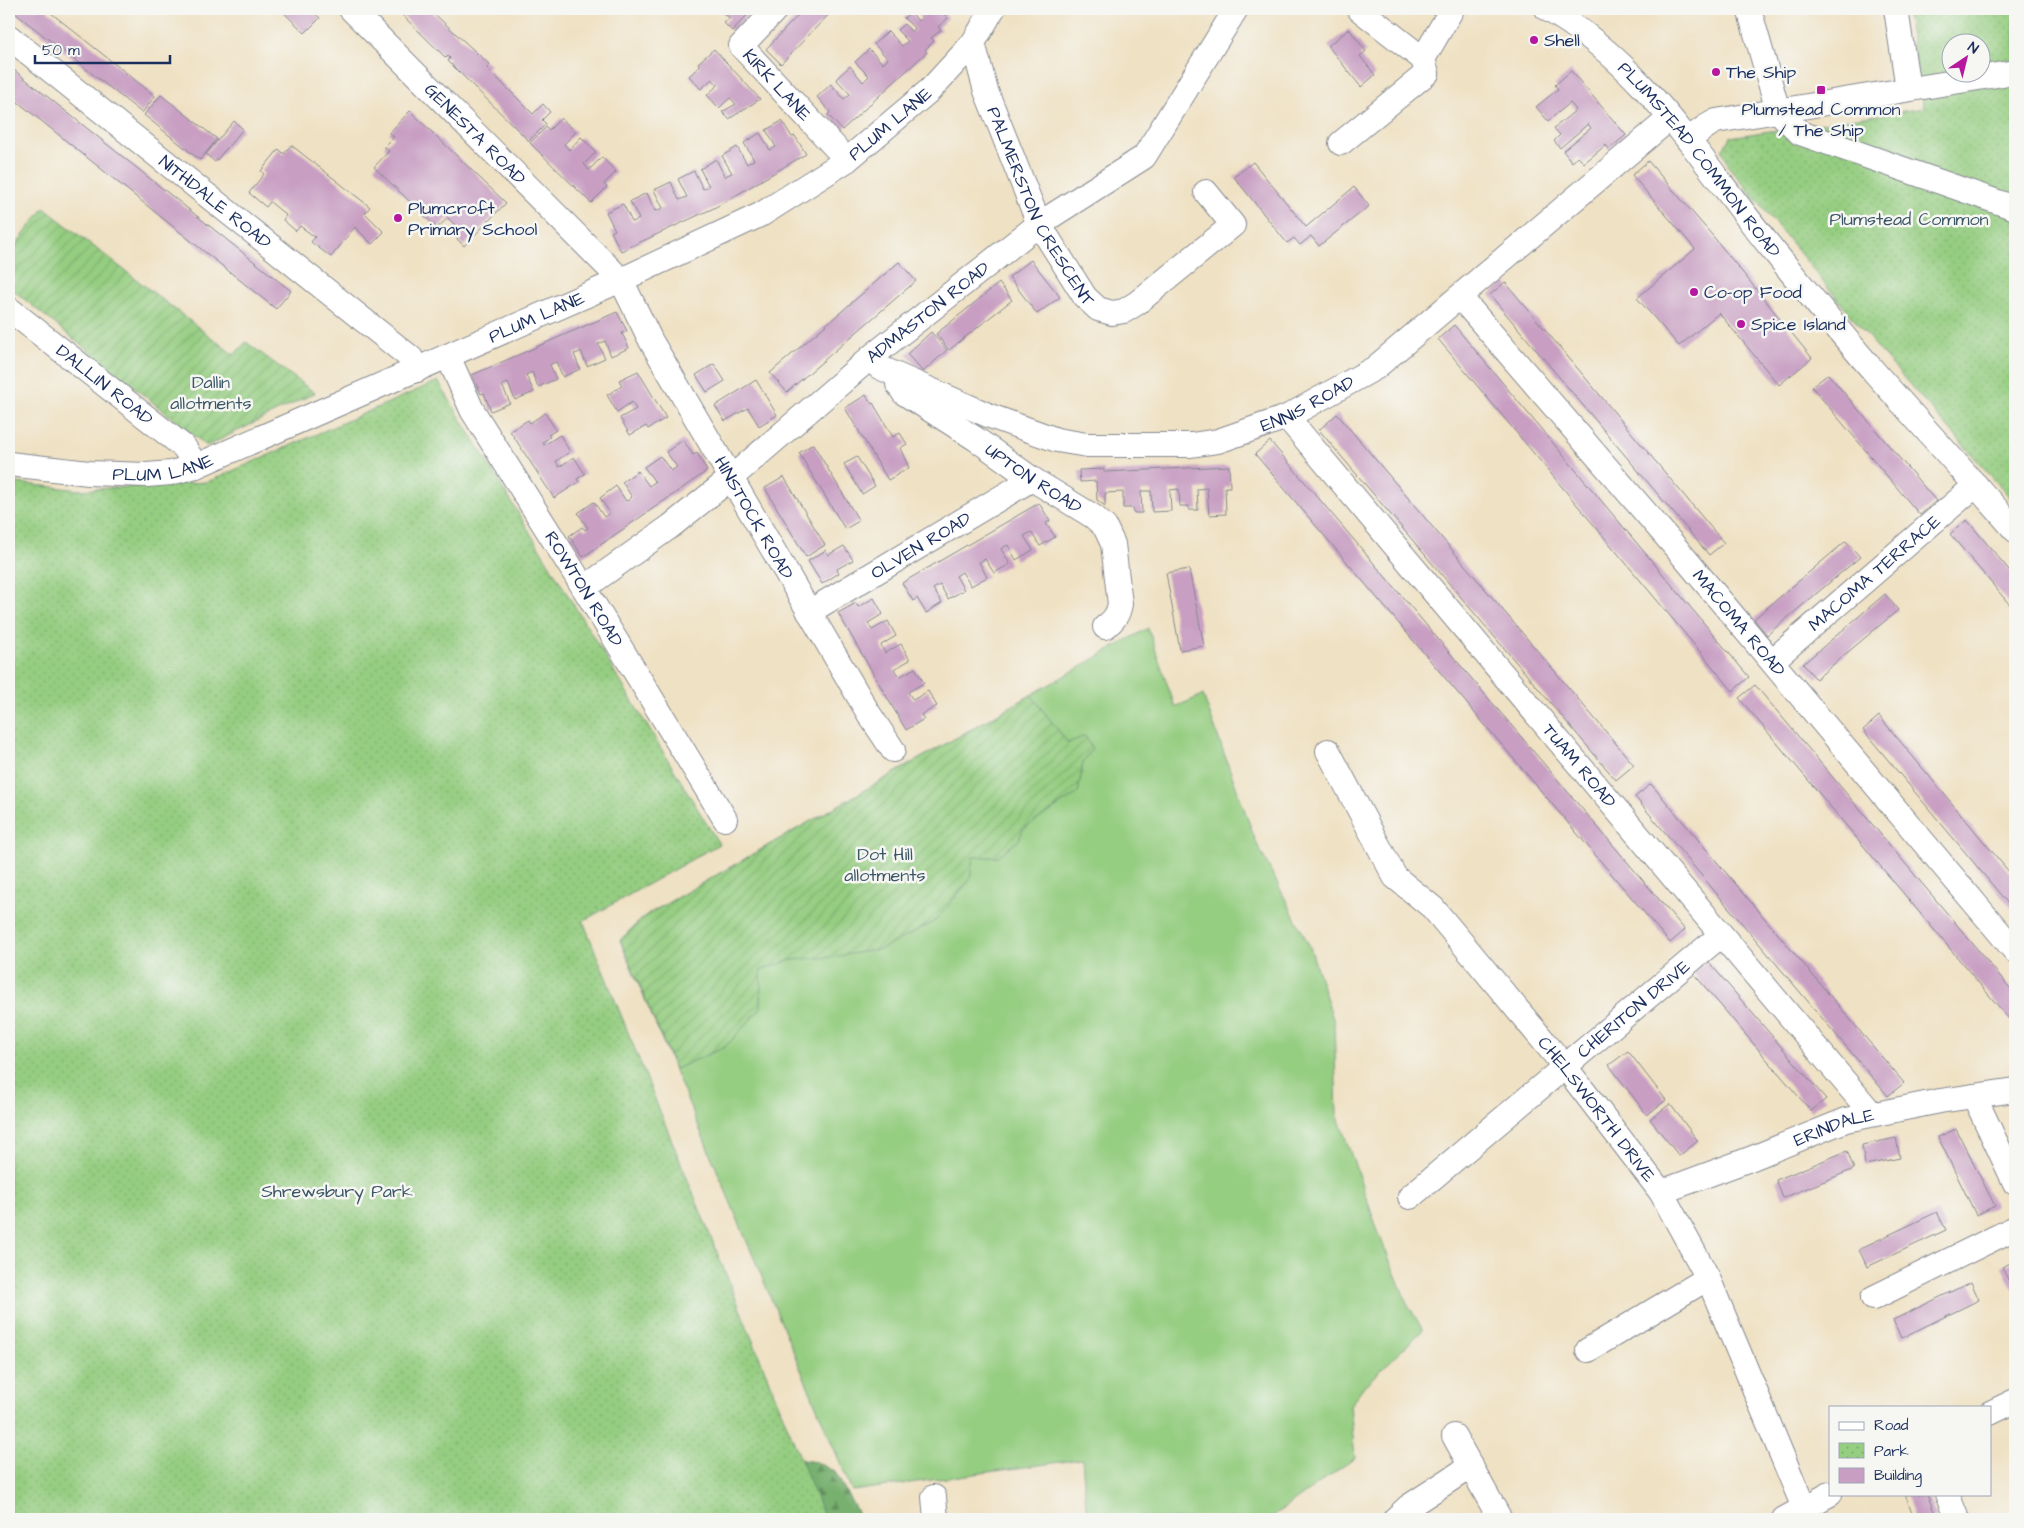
<svg xmlns="http://www.w3.org/2000/svg" width="2024" height="1528" viewBox="0 0 2024 1528" font-family="'Architects Daughter',sans-serif">
<defs>
<pattern id="forest-firs" width="22" height="20" patternUnits="userSpaceOnUse" patternTransform="scale(1.25)"><rect width="22" height="20" fill="#78b06f"/><path d="M5 1l3.5 6h-7zM16 11l3.5 6h-7z" fill="#62905e"/></pattern>
<pattern id="park-dots" width="8" height="8" patternUnits="userSpaceOnUse" patternTransform="scale(1.25)"><rect width="8" height="8" fill="#95cd81"/><path d="M2 2h.1M6 6h.1" fill="none" stroke="#80b072" stroke-width="1.8" stroke-linecap="round"/></pattern>
<pattern id="garden-furrows" width="10" height="10" patternUnits="userSpaceOnUse" patternTransform="scale(1.25)"><rect width="10" height="10" fill="#95cd81"/><path d="M-1 1l2-2M0 10L10 0M9 11l2-2" fill="none" stroke="#80b072"/></pattern>
</defs>
<rect width="100%" height="100%" fill="#f6f6f2"/>
<filter id="ink" filterUnits="userSpaceOnUse"><feTurbulence type="fractalNoise" baseFrequency=".02" numOctaves="2"/><feDisplacementMap in="SourceGraphic" scale="10" xChannelSelector="R" yChannelSelector="G"/><feConvolveMatrix kernelMatrix="1 2 1 2 8 2 1 2 1" color-interpolation-filters="sRGB"/></filter>
<filter id="wash" filterUnits="userSpaceOnUse"><feTurbulence type="fractalNoise" baseFrequency=".0096" numOctaves="4" result="noise"/><feDisplacementMap in="SourceGraphic" scale="20" xChannelSelector="R" yChannelSelector="G"/><feGaussianBlur stdDeviation="1.12" result="paint"/><feColorMatrix in="noise" values="0 0 0 0 0 0 0 0 0 0 0 0 0 0 0 0 0 1.4 0 .05"/><feComposite in="paint" operator="in"/></filter>
<g filter="url(#wash)">
<rect width="100%" height="100%" fill="#efe1c3"/>
<path fill="#95cd81" stroke="#587e70" d="M1148,628L1175,707L1203,695L1256,842L1310,947L1334,1022L1337,1114L1379,1234L1407,1303L1423,1330L1364,1386L1350,1405L1355,1458L1269,1519H1087L1082,1459L852,1491L620,940L645,916Z"/>
<path fill="url(#forest-firs)" stroke="#4a7066" d="M790,1458L816,1462L835,1472L861,1519H720Z"/>
<g fill="url(#park-dots)" stroke="#587e70" fill-rule="evenodd">
<path d="M1906,9H2015V503L1885,357L1729,167L1722,150L1730,137L1924,108ZM1952,42H1982V72H1952Z"/>
<path d="M438,381L719,844L583,921L825,1519H9V482L79,490L207,482Z"/>
</g>
<g fill="url(#garden-furrows)" stroke="#587e70">
<path d="M44,208L234,355L246,342L315,393L207,446L9,287V254Z"/>
<path d="M1031,695L1068,743L1085,736L1092,749L1083,762L1078,793L1023,829L1019,840L997,857H973L970,880L934,922L881,949L832,957L791,960L761,970V1008L725,1047L675,1069L620,940L645,916Z"/>
</g>
<g id="blocks">
<g fill="#c89fc3">
<path d="M10,9H46L155,96L142,113Z"/>
<path d="M280,9H310L320,18L305,33Z"/>
<path d="M396,9H429L490,65L487,68L533,114L543,104L550,112L542,120L546,124L529,141L448,61L450,58L448,56L446,58Z"/>
<path d="M718,9H753L732,31L724,23L730,18Z"/>
<path d="M804,9H834L781,64L766,49Z"/>
<path d="M914,9H943L947,13L945,15L948,18L938,27L941,30L931,38L934,41L925,50L927,52L842,130L828,115L830,112L817,97L831,84L844,99L850,94L836,79L850,66L863,82L869,76L855,62L869,49L883,64L888,59L874,44L888,31L902,46L908,41L897,30L904,24L912,32L915,29L904,18L911,12L918,21L922,18Z"/>
<path d="M1349,29L1366,51L1360,56L1375,75L1361,87L1328,46Z"/>
<path d="M714,49L760,99L729,119L722,112L736,104L730,98L719,108L707,95L718,85L712,79L701,89L689,76L700,66L698,63Z"/>
<path d="M9,66L291,291L276,309L9,95Z"/>
<path d="M1571,71L1626,135L1609,149L1606,145L1584,163L1578,157L1572,162L1563,151L1591,128L1588,124L1560,148L1554,141L1560,135L1554,128L1576,110L1573,106L1570,103L1548,121L1536,107L1558,89L1555,85Z"/>
<path d="M161,95L217,139L200,160L144,115Z"/>
<path d="M410,111L506,203L464,246L450,232L456,226L448,218L437,228L374,167L389,151L384,147L394,137L389,133Z"/>
<path d="M561,118L576,132L564,144L569,150L581,137L596,152L584,164L589,170L602,157L616,172L604,184L607,187L591,203L530,143L546,127L549,130Z"/>
<path d="M234,121L243,129L215,162L206,154Z"/>
<path d="M782,121L792,137L795,136L806,154L716,207L621,251L611,232L615,230L606,212L623,204L632,222L635,221L639,219L630,201L647,193L655,211L663,208L654,190L671,182L679,200L687,197L678,179L694,171L703,189L709,186L700,169L716,159L725,177L727,175L732,173L722,156L737,147L747,164L750,162L754,160L744,143L760,133L770,150L776,147L766,130Z"/>
<path d="M291,145L370,207L365,213L384,232L372,244L355,227L331,257L311,242L315,237L300,226L296,231L283,220L286,215L270,202L266,207L249,193L264,174L261,171L279,149L284,154Z"/>
<path d="M1648,161L1712,235L1812,358L1779,385L1719,313L1679,346L1637,298L1695,249L1632,175Z"/>
<path d="M1253,162L1306,227L1354,187L1369,206L1319,246L1311,236L1300,245L1294,238L1287,243L1234,177Z"/>
<path d="M1031,260L1060,297L1037,314L1009,277Z"/>
<path d="M899,262L916,281L787,392L770,373Z"/>
<path d="M1505,282L1724,543L1709,555L1490,295Z"/>
<path d="M999,283L1012,300L949,350L936,334Z"/>
<path d="M617,312L627,331L622,333L629,348L611,356L605,341L598,344L605,358L587,366L581,351L578,353L574,354L580,369L563,377L556,362L553,363L550,365L556,379L538,387L532,372L526,375L534,392L515,400L508,383L502,385L510,403L491,411L484,393L481,394L472,375Z"/>
<path d="M1454,325L1749,677L1733,691L1438,339Z"/>
<path d="M931,332L947,350L923,372L907,354Z"/>
<path d="M714,364L725,381L707,392L696,375Z"/>
<path d="M638,371L666,418L648,429L646,426L630,435L620,418L636,409L632,402L617,412L607,395L622,386L619,380Z"/>
<path d="M1828,374L1936,501L1920,515L1812,387Z"/>
<path d="M756,380L777,415L759,426L748,408L725,421L715,406Z"/>
<path d="M866,395L872,404L873,403L893,437L900,433L907,444L900,448L909,468L888,480L845,408Z"/>
<path d="M545,413L556,430L548,435L550,437L543,442L544,445L560,435L570,452L556,461L559,467L574,457L585,474L577,479L579,482L554,498L510,431L528,420L530,423Z"/>
<path d="M1337,414L1634,765L1616,780L1319,430Z"/>
<path d="M683,440L693,455L697,453L707,471L583,557L569,536L582,527L585,530L588,528L578,513L594,502L604,517L610,513L600,498L616,486L626,501L629,500L632,497L622,482L638,471L649,486L655,482L644,467L660,456L671,471L677,467L666,452Z"/>
<path d="M1270,441L1685,930L1670,943L1255,454Z"/>
<path d="M813,444L859,521L845,529L799,453Z"/>
<path d="M857,457L875,486L862,494L844,464Z"/>
<path d="M1229,466L1230,487H1225L1226,514L1209,515L1207,488L1197,489L1198,510H1189V506H1180L1179,489L1170,490L1171,511L1152,512L1151,491H1141L1142,513H1134L1133,508H1123V492L1105,493V506L1097,500L1096,481L1080,482L1079,470L1104,469V472Z"/>
<path d="M784,477L825,545L806,557L765,488Z"/>
<path d="M1039,503L1050,521L1046,523L1055,537L1040,546L1031,532L1024,536L1033,550L1016,560L1008,545L1004,547L1001,549L1010,564L994,573L985,559L979,562L987,577L971,586L962,572L956,576L964,590L948,599L940,585L936,587L933,589L942,603L926,613L917,598L913,601L902,583Z"/>
<path d="M1967,520L2015,577V611L1950,534Z"/>
<path d="M1846,541L1860,557L1767,635L1754,619Z"/>
<path d="M844,546L853,560L837,569L839,573L822,584L808,561L826,550L828,555Z"/>
<path d="M1189,569L1204,646L1180,650L1166,573Z"/>
<path d="M1885,594L1898,610L1816,679L1803,664Z"/>
<path d="M874,598L883,614L868,623L872,630L888,621L896,636L881,645L885,653L901,644L910,660L894,669L899,677L915,668L924,683L908,692L913,700L928,691L937,706L921,715L924,719L906,730L838,613L856,603L858,607Z"/>
<path d="M1755,685L2015,994V1026L1739,698Z"/>
<path d="M1879,716L2015,879V912L1863,730Z"/>
<path d="M1651,784L1904,1083L1888,1096L1635,797Z"/>
<path d="M1707,960L1826,1099L1811,1111L1693,973Z"/>
<path d="M1628,1051L1666,1100L1647,1115L1609,1065Z"/>
<path d="M1670,1104L1698,1141L1679,1156L1650,1119Z"/>
<path d="M1956,1129L1995,1206L1976,1215L1938,1137Z"/>
<path d="M1896,1138L1900,1158L1865,1165L1862,1145Z"/>
<path d="M1847,1151L1854,1169L1783,1198L1776,1180Z"/>
<path d="M1937,1212L1946,1230L1867,1267L1859,1249Z"/>
<path d="M2015,1261V1294L2002,1267Z"/>
<path d="M1971,1282L1979,1300L1901,1338L1893,1320Z"/>
<path d="M1905,1494H1927L1937,1519H1914Z"/>
</g>
</g>
</g>
<g filter="url(#ink)">
<use href="#blocks" fill-opacity="0" stroke="#858890" stroke-width="1"/>
<g fill="none" stroke-linecap="round" stroke-linejoin="round">
<g stroke="#858890" stroke-width="26">
<g id="minor">
<path id="s1" d="M351,9L621,280L651,341L869,714L893,750"/>
<path id="s2" d="M776,9L741,46L847,160"/>
<path d="M1359,9L1423,59"/>
<path id="s3" d="M1547,9C1645,64 1704,166 1773,250C1807,292 1841,334 1877,375C1923,427 1970,478 2015,530"/>
<path d="M1749,9L1778,111L1800,133L2015,208"/>
<path d="M1896,9L1908,89"/>
<path id="s4" d="M9,37L411,358L417,370"/>
<path id="s5" d="M973,43L986,91L1039,224L1085,297L1098,309L1112,313L1124,311L1137,303L1233,225L1206,192"/>
<path d="M1688,140L1707,126L1716,121L2015,72"/>
<path d="M1341,143L1427,73L1423,59L1452,9"/>
<path id="s6" d="M1460,297L1683,556L2015,951"/>
<path id="s7" d="M9,309L184,447L196,466"/>
<path id="s8" d="M448,356L472,410L584,588L725,819"/>
<path id="s9" d="M871,357L879,367L899,376L990,416L1057,440L1087,445H1191L1218,441L1287,417L1375,368L1670,118"/>
<path id="s10" d="M898,384L904,393L976,439L1032,479L1094,517L1105,527L1113,544L1120,604C1118,615 1114,620 1105,627"/>
<path id="s11" d="M1287,417L1872,1114"/>
<path id="s12" d="M9,464L89,473L147,475L171,473L196,466L621,280L762,214L847,160L930,90L973,43L993,9"/>
<path id="s13" d="M584,588L671,526L731,478L871,357L1039,224L1144,157L1236,9"/>
<path id="s14" d="M809,612L1032,479"/>
<path id="s15" d="M1772,661L1976,485"/>
<path id="s16" d="M1328,751L1395,877L1433,908L1566,1068L1661,1192L1708,1278L1804,1508"/>
<path d="M1974,1096L2015,1183"/>
<path id="s17" d="M1661,1192L1750,1159L1846,1120L1940,1101L2015,1090"/>
<path id="s18" d="M1410,1197L1721,935"/>
<path d="M1873,1298L2015,1228"/>
<path d="M1588,1350L1708,1278"/>
<path d="M1990,1413L2015,1401"/>
<path d="M1454,1436L1500,1519"/>
<path d="M1947,1494L1957,1519"/>
<path d="M934,1497L936,1519"/>
<path d="M1395,1519L1408,1507L1471,1466"/>
<path d="M1784,1519L1830,1494"/>
</g>
</g>
<use href="#minor" stroke="#fff" stroke-width="24"/>
</g>
</g>
<g fill="#b5179e" stroke="#f6f6f2" stroke-width="2">
<circle cx="1534" cy="40" r="5"/>
<circle cx="1716" cy="72" r="5"/>
<rect x="1816" y="85" width="10" height="10" rx="2.5"/>
<circle cx="398" cy="218" r="5"/>
<circle cx="1694" cy="292" r="5"/>
<circle cx="1741" cy="324" r="5"/>
</g>
<g text-anchor="middle" stroke-width="5" stroke-linejoin="round" paint-order="stroke">
<g font-size="18" fill="#1b2f5e" stroke="#f6f6f2" text-anchor="start">
<text x="1544" y="46">Shell</text>
<text x="1726" y="78">The Ship</text>
<text x="1821" y="115" text-anchor="middle">Plumstead Common<tspan x="1821" dy="21">/ The Ship</tspan></text>
<text x="408" y="214">Plumcroft<tspan x="408" dy="21">Primary School</tspan></text>
<text x="1704" y="298">Co-op Food</text>
<text x="1751" y="330">Spice Island</text>
</g>
<g font-size="18" fill="#1b2f5e" stroke="#f6f6f2">
<text dy="6" stroke="none"><textPath href="#s2" startOffset="104">KIRK LANE</textPath></text>
<text dy="6" stroke="none"><textPath href="#s12" startOffset="965">PLUM LANE</textPath></text>
<text dy="6" stroke="none"><textPath href="#s1" startOffset="176">GENESTA ROAD</textPath></text>
<text dy="6" stroke="none"><textPath href="#s3" startOffset="216">PLUMSTEAD COMMON ROAD</textPath></text>
<text dy="6" stroke="none"><textPath href="#s4" startOffset="264">NITHDALE ROAD</textPath></text>
<text dy="6" stroke="none"><textPath href="#s5" startOffset="178">PALMERSTON CRESCENT</textPath></text>
<text dy="6" stroke="none"><textPath href="#s13" startOffset="441">ADMASTON ROAD</textPath></text>
<text dy="6" stroke="none"><textPath href="#s12" startOffset="560">PLUM LANE</textPath></text>
<text dy="6" stroke="none"><textPath href="#s7" startOffset="122">DALLIN ROAD</textPath></text>
<text dy="6" stroke="none"><textPath href="#s9" startOffset="464">ENNIS ROAD</textPath></text>
<text dy="6" stroke="none"><textPath href="#s12" startOffset="155">PLUM LANE</textPath></text>
<text dy="6" stroke="none"><textPath href="#s10" startOffset="166">UPTON ROAD</textPath></text>
<text dy="6" stroke="none"><textPath href="#s1" startOffset="655">HINSTOCK ROAD</textPath></text>
<text dy="6" stroke="none"><textPath href="#s14" startOffset="130">OLVEN ROAD</textPath></text>
<text dy="6" stroke="none"><textPath href="#s15" startOffset="135">MACOMA TERRACE</textPath></text>
<text dy="6" stroke="none"><textPath href="#s8" startOffset="270">ROWTON ROAD</textPath></text>
<text dy="6" stroke="none"><textPath href="#s6" startOffset="429">MACOMA ROAD</textPath></text>
<text dy="6" stroke="none"><textPath href="#s11" startOffset="455">TUAM ROAD</textPath></text>
<text dy="6" stroke="none"><textPath href="#s18" startOffset="292">CHERITON DRIVE</textPath></text>
<text dy="6" stroke="none"><textPath href="#s16" startOffset="451">CHELSWORTH DRIVE</textPath></text>
<text dy="6" stroke="none"><textPath href="#s17" startOffset="185">ERINDALE</textPath></text>
</g>
<g font-size="18" fill="#3a5667" stroke="#f6f6f2">
<text x="1909" y="225">Plumstead Common</text>
<text x="211" y="388">Dallin<tspan x="211" dy="21">allotments</tspan></text>
<text x="885" y="860">Dot Hill<tspan x="885" dy="21">allotments</tspan></text>
<text x="337" y="1197">Shrewsbury Park</text>
</g>
</g>
<rect width="2024" height="1528" fill="none" stroke="#f6f6f2" stroke-width="30"/>
<rect x="1829" y="1406" width="162" height="90" fill="#f6f6f2" stroke="#9ea6b7"/>
<rect x="1839" y="1422" width="25" height="8" fill="#ffffff" stroke="#9ea6b7"/>
<text x="1874" y="1430" font-size="15" fill="#1b2f5e">Road</text>
<rect x="1839" y="1443" width="25" height="15" fill="url(#park-dots)" stroke="#9ea6b7"/>
<text x="1874" y="1456" font-size="15" fill="#1b2f5e">Park</text>
<rect x="1839" y="1468" width="25" height="15" fill="#c89fc3" stroke="#9ea6b7"/>
<text x="1874" y="1480" font-size="15" fill="#1b2f5e">Building</text>
<g transform="translate(1966 58) rotate(35)"><circle r="24" fill="#f6f6f2" stroke="#9ea6b7"/>
<path d="M0-4L9 19L0 12L-9 19Z" fill="#b5179e"/>
<text y="-8" font-size="14" font-weight="bold" text-anchor="middle" fill="#1b2f5e">N</text>
</g>
<path d="M35 55v8h135v-8" fill="none" stroke="#1b2f5e" stroke-width="2.5"/>
<text x="42" y="55" font-size="15" fill="#1b2f5e" stroke="#f6f6f2" stroke-width="4" paint-order="stroke">50 m</text>
</svg>
